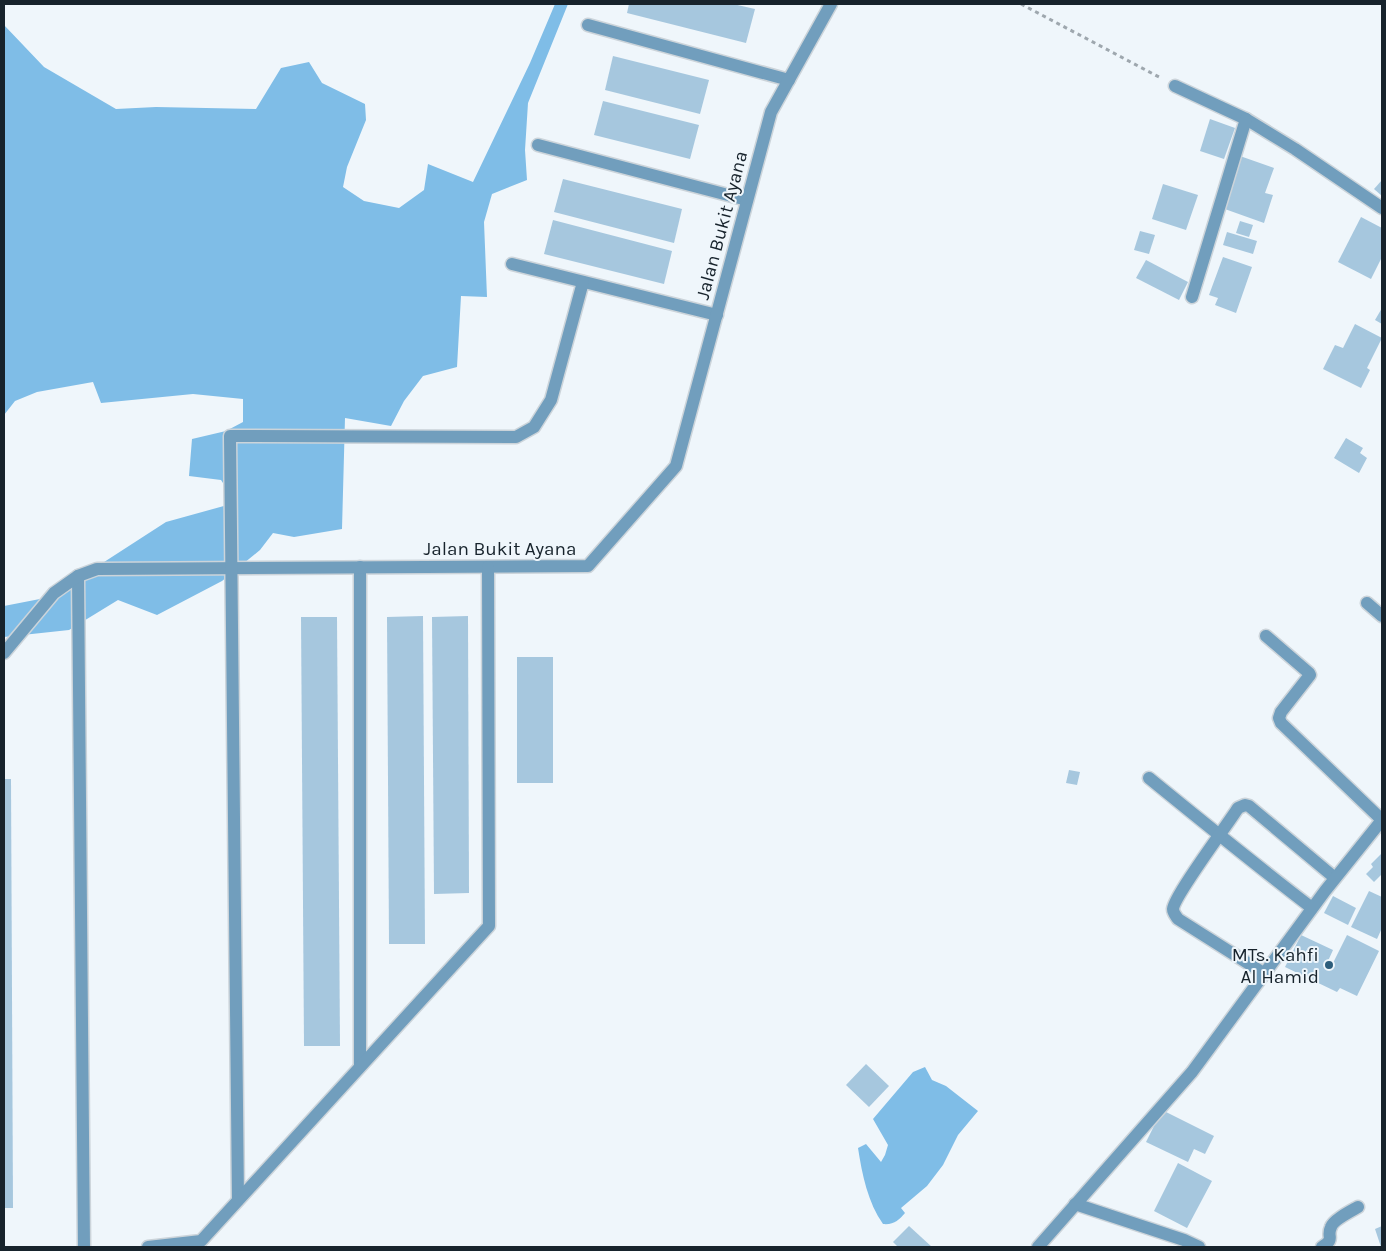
<svg xmlns="http://www.w3.org/2000/svg" width="1386" height="1251" viewBox="0 0 1386 1251" font-family="Karla,sans-serif">
<rect width="100%" height="100%" fill="#eff6fb"/>
<g fill="#7fbde7">
<path d="M555,4H568L528,103L525,150L527,180L492,194L484,222L487,297L461,296L457,367L423,376L404,401L391,426L345,418L342,529L294,537L273,533L260,550L222,581L157,615L118,600L69,630L4,637V606L45,598L67,586L166,522L231,504L227,489L221,480L189,476L192,439L226,431L243,422V399L193,394L101,403L93,382L37,392L15,401L4,415V25L44,67L116,109L156,107L256,109L281,68L309,62L322,83L365,104L366,120L347,167L343,187L364,201L399,208L424,190L428,164L473,182L530,63Z"/>
<path d="M925,1067L932,1080L946,1086L978,1111L958,1135L943,1165L927,1186L901,1208L905,1213C899,1220 894,1225 883,1224C868,1203 862,1174 858,1148L866,1144L881,1162L885,1155L888,1145L873,1119L913,1072Z"/>
</g>
<g fill="#a6c7de">
<path d="M629,4H733L755,9L746,43L627,13Z"/>
<path d="M613,56L709,80L700,114L605,90Z"/>
<path d="M603,101L699,125L690,159L594,135Z"/>
<path d="M1210,119L1235,128L1224,159L1200,151Z"/>
<path d="M1240,156L1274,168L1265,193L1273,195L1264,223L1222,208Z"/>
<path d="M563,179L682,209L674,243L554,212Z"/>
<path d="M1382,180V196L1374,189Z"/>
<path d="M1163,184L1198,195L1186,230L1152,219Z"/>
<path d="M1361,217L1382,228V257L1371,279L1338,262Z"/>
<path d="M553,220L672,251L664,284L544,254Z"/>
<path d="M1240,221L1253,225L1249,237L1236,233Z"/>
<path d="M1140,231L1155,235L1149,254L1134,250Z"/>
<path d="M1227,232L1257,241L1253,254L1223,245Z"/>
<path d="M1223,257L1252,267L1236,313L1215,305L1218,298L1209,295Z"/>
<path d="M1146,260L1188,282L1179,300L1136,278Z"/>
<path d="M1382,308V324L1375,320Z"/>
<path d="M1355,324L1382,338L1367,368L1370,370L1361,388L1323,369L1335,345L1343,348Z"/>
<path d="M1346,438L1363,448L1360,453L1367,458L1359,473L1334,458Z"/>
<path d="M423,616L425,944H389L387,617Z"/>
<path d="M468,616L469,893L434,894L432,617Z"/>
<path d="M301,617H337L340,1046H304Z"/>
<rect x="517" y="657" width="36" height="126"/>
<path d="M1069,770L1080,772L1077,785L1066,783Z"/>
<path d="M4,779H11L13,1208H4Z"/>
<path d="M1382,853V874L1374,882L1366,874L1373,867L1371,864Z"/>
<path d="M1369,891L1382,897V928L1377,939L1351,927Z"/>
<path d="M1333,896L1356,908L1348,925L1324,913Z"/>
<path d="M1301,935L1333,950L1328,961L1333,963L1347,935L1379,951L1357,996L1340,988L1337,992L1285,967Z"/>
<path d="M866,1064L889,1086L869,1107L846,1085Z"/>
<path d="M1162,1110L1214,1136L1205,1154L1194,1149L1188,1162L1146,1142Z"/>
<path d="M1178,1163L1212,1181L1187,1228L1154,1211Z"/>
<path d="M909,1226L932,1247H898L893,1242Z"/>
<path d="M1382,1226V1247H1381L1375,1229Z"/>
</g>
<g fill="none" stroke-linecap="round" stroke-linejoin="round">
<g stroke="#ccd4da" stroke-width="15">
<g id="minor">
<path d="M588,25L789,80"/>
<path d="M1175,86L1246,119L1295,149L1382,208"/>
<path d="M538,145L747,200"/>
<path d="M512,264L717,315"/>
<path d="M1192,297L1246,119"/>
<path d="M360,567V1066"/>
<path d="M78,576L84,1247"/>
<path d="M1367,603L1382,616"/>
<path d="M1266,636L1309,673L1310,675L1281,712L1279,718L1281,723L1382,820"/>
<path d="M4,653L54,593L78,576L97,569L588,566L676,466L771,112L831,4"/>
<path d="M1149,778C1203,822 1257,866 1312,908"/>
<path d="M1265,974L1178,919C1176,916 1173,913 1173,909C1174,896 1228,824 1238,808L1245,805L1249,806L1335,878"/>
<path d="M238,1200L230,436L516,437L534,427L551,400L583,282"/>
<path d="M1075,1204L1184,1240L1199,1247"/>
<path d="M148,1247L201,1241L489,926L488,567"/>
<path d="M1038,1247L1192,1072L1325,891L1382,820"/>
<path d="M1322,1247C1336,1238 1326,1238 1331,1227C1333,1220 1351,1211 1358,1207"/>
</g>
</g>
<path stroke="#9ea7ae" stroke-width="3" stroke-dasharray="4 4" stroke-linecap="butt" d="M1021,4L1159,77"/>
<use href="#minor" stroke="#719ebd" stroke-width="12"/>
</g>
<circle fill="#2d5d7b" stroke="#eff6fb" stroke-width="2" cx="1329" cy="965" r="5"/>
<g text-anchor="middle" stroke-width="4" stroke-linejoin="round" paint-order="stroke">
<g font-size="19" fill="#17232c" stroke="#eff6fb">
<text transform="translate(721 225) rotate(-75)" y="7">Jalan Bukit Ayana</text>
<text x="500" y="555">Jalan Bukit Ayana</text>
</g>
<g font-size="19" fill="#17232c" stroke="#eff6fb" text-anchor="end">
<text x="1319" y="961">MTs. Kahfi<tspan x="1319" dy="22">Al Hamid</tspan></text>
</g>
</g>
<rect width="1386" height="1251" fill="none" stroke="#17232c" stroke-width="10"/>
</svg>
